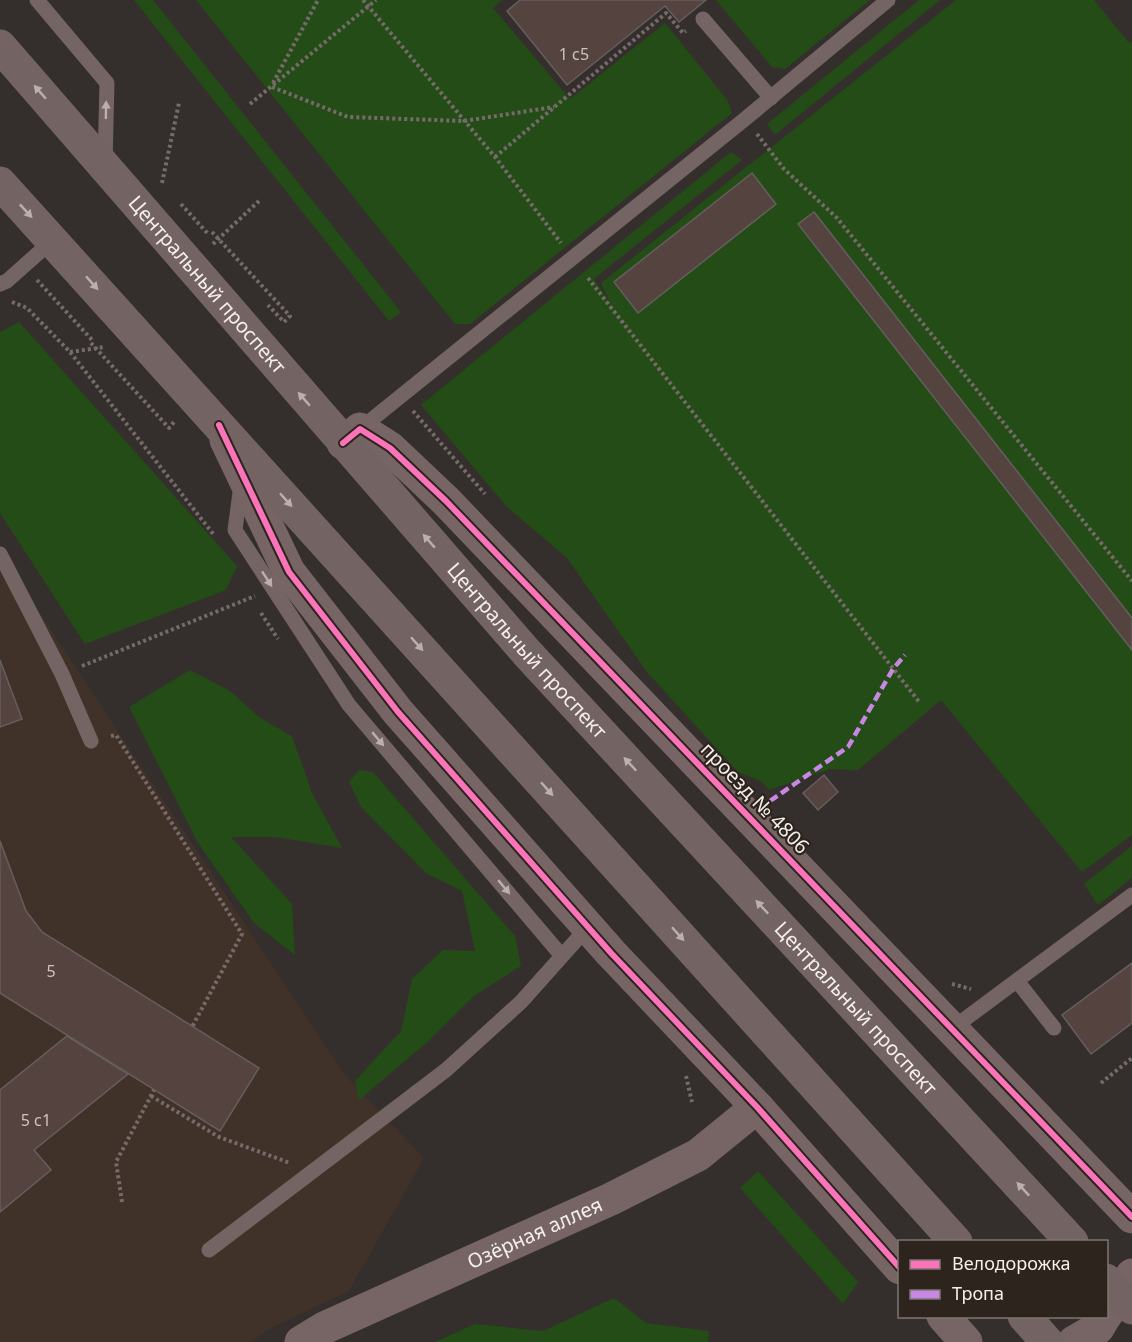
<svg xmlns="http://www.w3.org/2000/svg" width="1132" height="1342" viewBox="0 0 1132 1342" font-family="'Noto Sans',sans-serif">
<rect width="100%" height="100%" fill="#342f2c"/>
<path fill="#403229" d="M0,552L343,1073L424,1158L349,1291L269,1329L251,1342H0Z"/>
<g fill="#244c16">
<path d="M134,0H153L401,312L389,321Z"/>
<path d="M196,0H502L493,8L570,99L665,23L728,101L732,113L470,324H455Z"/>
<path d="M716,0H870L785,69L772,67Z"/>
<path d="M919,0H940L775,135L767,124Z"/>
<path d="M956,0H1094L1129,43L1132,41V835L1082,872L941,700L858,770L830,769L769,790L761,781L738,772L647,672L567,558L507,507L421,405L731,152L742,160L594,279L610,303L601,283Z"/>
<path d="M19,322L237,566L226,590L85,644L0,513V332Z"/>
<path d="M190,670L230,691L260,718L292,736L312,793L342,848L275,837H231L292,904L295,955L254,923L198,843L129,707Z"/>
<path d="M359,770L373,772L515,936L521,966L474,996L425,1044L359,1100L355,1081L401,1031L412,979L443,950L475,951L462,891L426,873L361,807L349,782Z"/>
<path d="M1132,846V878L1098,905L1084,884Z"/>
<path d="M758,1171L858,1282L843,1304L740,1188Z"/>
<path d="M614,1298L646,1323L709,1331L708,1342H435L475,1324L543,1331Z"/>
</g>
<g fill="#55433f" stroke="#645f5e" stroke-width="1.5">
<path d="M520,0H706L679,22L665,6L567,85L507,11Z"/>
<path d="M752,173L776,204L638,313L614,282Z"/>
<path d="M814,212L1132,618V650L798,224Z"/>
<path d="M0,660L22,719L0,727Z"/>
<path d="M824,775L838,792L818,810L803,793Z"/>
<path d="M0,841L26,911L42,932L259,1068L220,1131L0,993Z"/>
<path d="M1132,963V1023L1091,1054L1062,1015Z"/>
<path d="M67,1036L128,1074L34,1150L51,1170L0,1212V1090Z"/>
</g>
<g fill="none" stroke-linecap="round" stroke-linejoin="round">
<g stroke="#766a6a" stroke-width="4" stroke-dasharray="3 3" stroke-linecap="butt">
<path d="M363,0L495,157L561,243"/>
<path d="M273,83L318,0"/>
<path d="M272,87L348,117L464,121L554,107"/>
<path d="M250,104L376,0"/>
<path d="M757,134L784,169L837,218L1132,581"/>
<path d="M495,157L666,13L683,33L686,31"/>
<path d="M162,183L179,103"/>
<path d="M181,204L209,235"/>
<path d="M212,232L290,316L284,322L268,305"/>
<path d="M213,244L259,201"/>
<path d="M588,278L920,703"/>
<path d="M37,280L93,341"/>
<path d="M12,302L27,308L70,352L214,535"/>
<path d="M91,343L169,428L174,422"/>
<path d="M70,352L105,347"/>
<path d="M413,411L485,494"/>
<path d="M261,613L278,639"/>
<path d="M82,666L255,596"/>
<path d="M111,736L116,735L242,934L192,1027"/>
<path d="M952,984L971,989"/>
<path d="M686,1076L692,1102"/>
<path d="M1101,1083L1132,1058"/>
<path d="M151,1096L219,1137L290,1163"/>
<path d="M122,1202L116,1162L154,1090"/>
</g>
<g stroke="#746463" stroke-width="15">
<path d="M37,0L107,83L105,163"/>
<path d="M703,19L771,98"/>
<path d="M0,284L7,281L53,240"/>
<path d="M360,429L745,119L888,0"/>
<path d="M241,485L235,530L349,705L561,955"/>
<path d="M0,554L62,674L91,741"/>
<path d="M1017,981L1054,1028"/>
<path d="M953,1028L1132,895"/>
<path d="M209,1250L446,1070L521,1002L588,927"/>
</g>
<g stroke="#776565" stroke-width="33">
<path d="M226,440L289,572L398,712L611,953L757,1107L900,1268"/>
<path d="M343,443L360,429L390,448L446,501L1132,1217"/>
<path d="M1106,1315L1132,1275"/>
<path d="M943,1316L966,1342"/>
<path id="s1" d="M301,1342L324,1328L611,1199L698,1155L757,1107"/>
<path d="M1074,1342L1098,1328L1105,1316"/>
</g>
<g stroke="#736463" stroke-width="33">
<path id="s2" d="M0,46L527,653L1072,1242"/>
<path d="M0,183L956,1242"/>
<path d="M1024,1316L1047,1342"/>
</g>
<path stroke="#736463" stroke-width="33" d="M1106,1280L1132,1308"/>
<path stroke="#c787e3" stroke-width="4.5" stroke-dasharray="9 4.5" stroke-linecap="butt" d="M770,801L848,747L893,669L905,655"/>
<g stroke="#2d241e" stroke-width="10">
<g id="cycleway">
<path d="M219,425L289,572L398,712L611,953L757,1107L900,1268"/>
<path d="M343,443L360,429L390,448L446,501L1132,1217"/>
</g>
</g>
<use href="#cycleway" stroke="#fb73b8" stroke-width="6"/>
</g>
<defs><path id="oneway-solid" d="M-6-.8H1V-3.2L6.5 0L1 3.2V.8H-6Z" transform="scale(1.5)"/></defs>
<g fill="#bab0ae">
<use href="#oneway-solid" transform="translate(40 92) rotate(-131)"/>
<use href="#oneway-solid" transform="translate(26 211) rotate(47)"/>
<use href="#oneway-solid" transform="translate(92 283) rotate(48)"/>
<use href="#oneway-solid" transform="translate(304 399) rotate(-131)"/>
<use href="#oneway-solid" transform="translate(286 500) rotate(48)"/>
<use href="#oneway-solid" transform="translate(429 541) rotate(-131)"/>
<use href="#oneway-solid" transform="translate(417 644) rotate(48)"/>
<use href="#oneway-solid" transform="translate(630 764) rotate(-133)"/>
<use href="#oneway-solid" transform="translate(547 789) rotate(48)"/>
<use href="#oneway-solid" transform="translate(762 907) rotate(-133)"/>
<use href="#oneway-solid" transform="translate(678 934) rotate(48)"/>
<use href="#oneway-solid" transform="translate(1023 1189) rotate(-133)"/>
</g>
<g fill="#bbb0ae">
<use href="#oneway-solid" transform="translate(106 110) rotate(-89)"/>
<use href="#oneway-solid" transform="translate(267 579) rotate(57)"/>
<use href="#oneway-solid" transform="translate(378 739) rotate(50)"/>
<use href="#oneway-solid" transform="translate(504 887) rotate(50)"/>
</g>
<g text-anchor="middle" stroke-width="4.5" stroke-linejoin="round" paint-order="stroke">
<g font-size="16" fill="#cdc4c0">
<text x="574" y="60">1 с5</text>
<text x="51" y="977">5</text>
<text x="36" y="1126">5 с1</text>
</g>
<g font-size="20" fill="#f5efeb" stroke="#2d241e">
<text dy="7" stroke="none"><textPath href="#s2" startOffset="316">Центральный проспект</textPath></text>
<text dy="7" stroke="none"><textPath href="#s2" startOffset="802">Центральный проспект</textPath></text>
<text transform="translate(755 798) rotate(46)" y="7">проезд № 4806</text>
<text dy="7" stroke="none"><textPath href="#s2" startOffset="1288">Центральный проспект</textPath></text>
<text dy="7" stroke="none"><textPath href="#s1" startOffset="258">Озёрная аллея</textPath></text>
</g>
</g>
<rect x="898" y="1240" width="210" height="78" fill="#2d241e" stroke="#7d7570" stroke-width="1.5"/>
<rect x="910" y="1260" width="30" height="9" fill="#fb73b8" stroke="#7d7570" stroke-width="1.5"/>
<text x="952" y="1270" font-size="18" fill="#f5efeb">Велодорожка</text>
<rect x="910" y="1290" width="30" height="9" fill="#c787e3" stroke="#7d7570" stroke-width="1.5"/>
<text x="952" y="1300" font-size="18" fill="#f5efeb">Тропа</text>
</svg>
